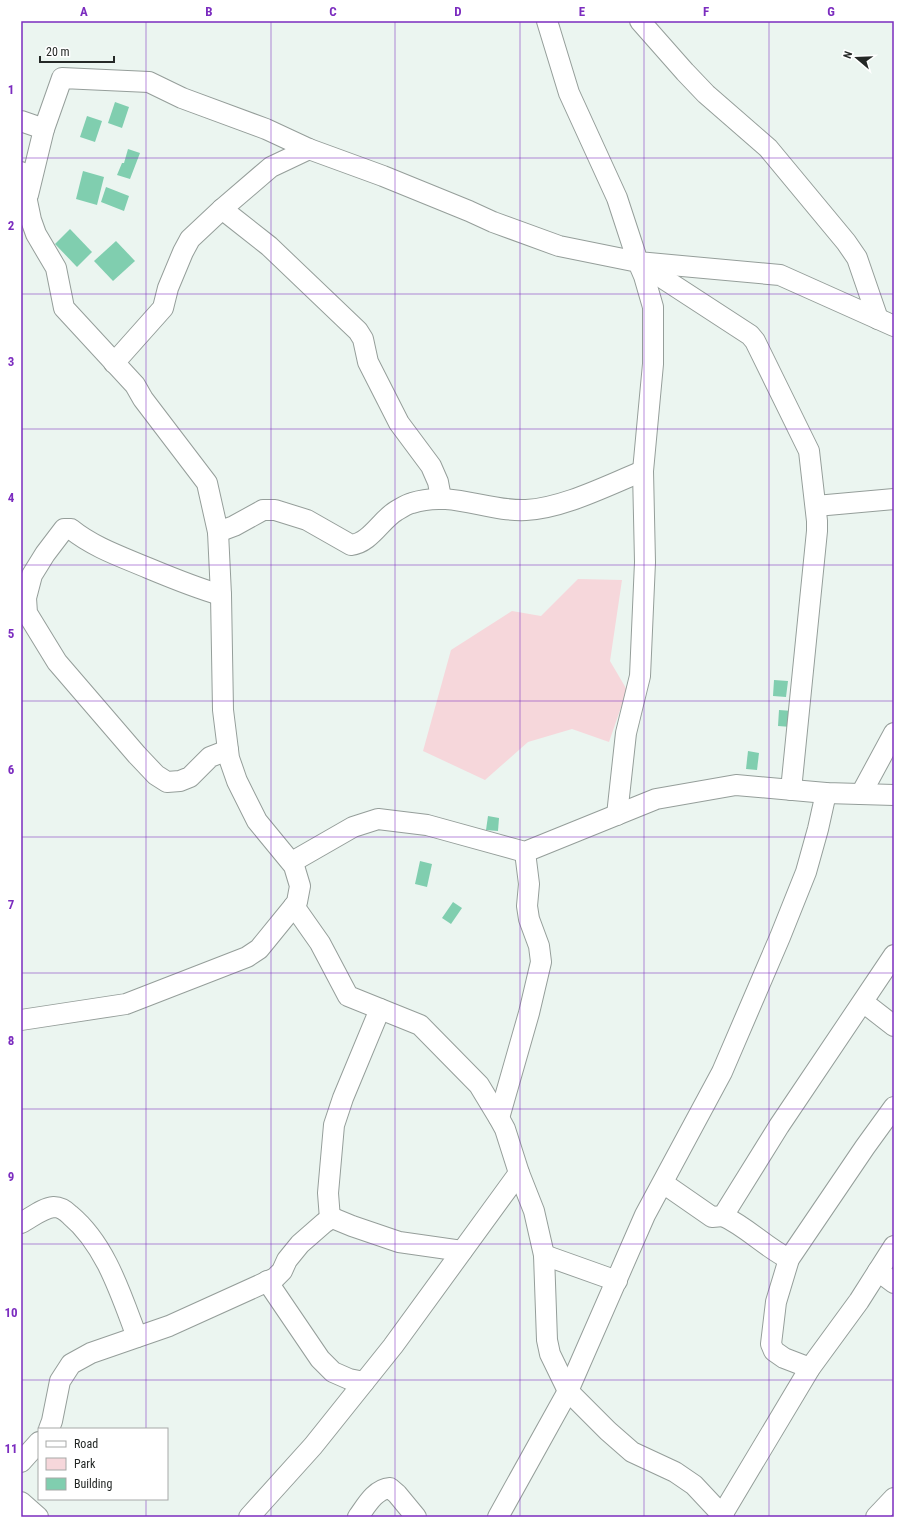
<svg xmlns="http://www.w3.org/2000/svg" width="915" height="1538" viewBox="0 0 915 1538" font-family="'Roboto Condensed',sans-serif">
<rect width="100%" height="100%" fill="#ebf5f0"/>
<path fill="#f6d7db" d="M578,579L622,580L610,661L627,690L609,742L572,729L528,742L485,780L423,751L451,650L512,611L541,616Z"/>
<g fill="#80ceaf">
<path d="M115,102L129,107L122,128L108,123Z"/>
<path d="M87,116L102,121L95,142L80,137Z"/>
<path d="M128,149L140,153L130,179L117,175L122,163H124Z"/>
<path d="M83,171L104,177L97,205L76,199Z"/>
<path d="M106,187L129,196L124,211L101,202Z"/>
<path d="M70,229L92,252L77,267L55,244Z"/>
<path d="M116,241L135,261L113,281L94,261Z"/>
<path d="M774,680L788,681L786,697L773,696Z"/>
<path d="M779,710L793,711L791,727L778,726Z"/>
<path d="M748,751L759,753L757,770L746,769Z"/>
<path d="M488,816L499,818L498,831L486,830Z"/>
<path d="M420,861L432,864L427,887L415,884Z"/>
<path d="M453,902L462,908L451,924L442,918Z"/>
</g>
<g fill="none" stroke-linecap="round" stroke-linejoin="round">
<g stroke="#959e9a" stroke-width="22">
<g id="minor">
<path d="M547,21L569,93L617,198L638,262L780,275L894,326"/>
<path d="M640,21L685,72L706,94L768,148L846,242L857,258L878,319"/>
<path d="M21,121L44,129L62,78L149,82L182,98L266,129L309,149L383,176L469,211L493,222L559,246L638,262L644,276L653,307V364L643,471L645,562L640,676L626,733L617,815"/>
<path d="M21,172L31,220L36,234L56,268L64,308L135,385L143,399L207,483L218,532L221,595L223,710L229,758L237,781L257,821L294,866L300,886L297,902L294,906L259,949L247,957L126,1004L21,1020"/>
<path d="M28,195L44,129"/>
<path d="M222,209L269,246L358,331L363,339L368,362L399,423L431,466L438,482L441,498"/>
<path d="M638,262L750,335L755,341L809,451L817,521V531L791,790"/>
<path d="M114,363L163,308L168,288L183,252L190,239L222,209L271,167L309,149"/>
<path d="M816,506L894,499"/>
<path d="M218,532L234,526L263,510H275L307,520L351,545C370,543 381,520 396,511C401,508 407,504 412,503C450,490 488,512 526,510C564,508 608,485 643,471"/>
<path d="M221,595C196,588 172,578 148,568C122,557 93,547 71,529H64L45,554L32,575L26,598L27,613L57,662L137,755L156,775L167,782L180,781L190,777L210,757L228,750"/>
<path d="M861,794L894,733"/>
<path d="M292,862L353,827L378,819L427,825L525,852L656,799L736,785L826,793L894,795"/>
<path d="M294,906L320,943L348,996L420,1025L479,1085L499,1118L505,1129L519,1173L534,1211L544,1255L547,1340L550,1354L568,1391L608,1431L632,1452L675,1472L694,1485L724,1517"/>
<path d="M863,1002L894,1026"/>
<path d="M499,1118L529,1013L541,962L539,946L529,919L527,906L529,884L525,852"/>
<path d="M663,1183L712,1217L723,1216L779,1126L894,955"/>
<path d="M723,1216C747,1227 765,1247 789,1259"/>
<path d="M330,1219L328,1193L334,1125L343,1098L380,1009"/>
<path d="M21,1223C31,1218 42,1208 54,1207C60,1207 66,1211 70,1215C106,1245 121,1295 137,1337"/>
<path d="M544,1255L617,1281"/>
<path d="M878,1271L894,1283"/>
<path d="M267,1281L320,1359L333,1372L349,1379L364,1382"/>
<path d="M810,1368L784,1358L774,1351L771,1344L776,1302L789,1259L865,1147L894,1107"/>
<path d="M49,1429L52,1421L60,1381L71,1364L91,1353L169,1326L275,1278L282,1271L287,1260L300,1244L324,1223L330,1219H335L352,1226L399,1242L462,1251"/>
<path d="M21,1462L39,1442"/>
<path d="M21,1502L38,1517"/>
<path d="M722,1515L810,1368L859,1301L894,1246"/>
<path d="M249,1517L313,1446L393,1346L519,1173"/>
<path d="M358,1517C366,1506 375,1489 390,1488L397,1494L416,1517"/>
<path d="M498,1517L568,1391L645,1215L722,1072L780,937L806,872L818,829L826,793"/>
<path d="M876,1517L894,1498"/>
</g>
</g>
<use href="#minor" stroke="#fff" stroke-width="20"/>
</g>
<path fill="none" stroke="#7b2cbf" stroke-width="1" stroke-opacity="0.55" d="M146,21V1429M271,21V1517M395,21V1517M520,21V1517M644,21V1517M769,21V1517M21,158H894M21,294H894M21,429H894M21,565H894M21,701H894M21,837H894M21,973H894M21,1109H894M21,1244H894M21,1380H894M146,1499V1517"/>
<rect width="915" height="1538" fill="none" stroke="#ffffff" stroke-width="44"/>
<rect x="38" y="1428" width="130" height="72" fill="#ffffff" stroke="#a7a9a8"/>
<rect x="46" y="1441" width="20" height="6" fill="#ffffff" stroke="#a7a9a8"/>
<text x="74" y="1448" font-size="12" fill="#242826">Road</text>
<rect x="46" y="1458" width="20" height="12" fill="#f6d7db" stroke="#a7a9a8"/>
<text x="74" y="1468" font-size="12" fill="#242826">Park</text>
<rect x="46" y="1478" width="20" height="12" fill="#80ceaf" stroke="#a7a9a8"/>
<text x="74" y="1488" font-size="12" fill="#242826">Building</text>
<g transform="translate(857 58) rotate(289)" stroke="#ffffff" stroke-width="3" paint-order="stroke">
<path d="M0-3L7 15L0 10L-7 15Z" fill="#242826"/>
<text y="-6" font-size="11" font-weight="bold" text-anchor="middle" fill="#242826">N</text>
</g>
<path d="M40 56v6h74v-6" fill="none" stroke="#242826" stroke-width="2"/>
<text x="46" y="56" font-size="12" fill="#242826" stroke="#ffffff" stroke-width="3" paint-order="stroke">20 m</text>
<rect x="22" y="22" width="871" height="1494" fill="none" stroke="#7b2cbf" stroke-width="1.5"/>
<g font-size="13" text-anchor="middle" font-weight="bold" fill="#7b2cbf">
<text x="84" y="16">A</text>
<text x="209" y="16">B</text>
<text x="333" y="16">C</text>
<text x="458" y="16">D</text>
<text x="582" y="16">E</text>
<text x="706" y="16">F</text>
<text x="831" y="16">G</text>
<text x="11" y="94">1</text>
<text x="11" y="230">2</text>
<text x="11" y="366">3</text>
<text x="11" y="502">4</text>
<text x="11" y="638">5</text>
<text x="11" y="774">6</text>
<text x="11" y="909">7</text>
<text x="11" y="1045">8</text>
<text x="11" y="1181">9</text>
<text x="11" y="1317">10</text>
<text x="11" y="1453">11</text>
</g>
</svg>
